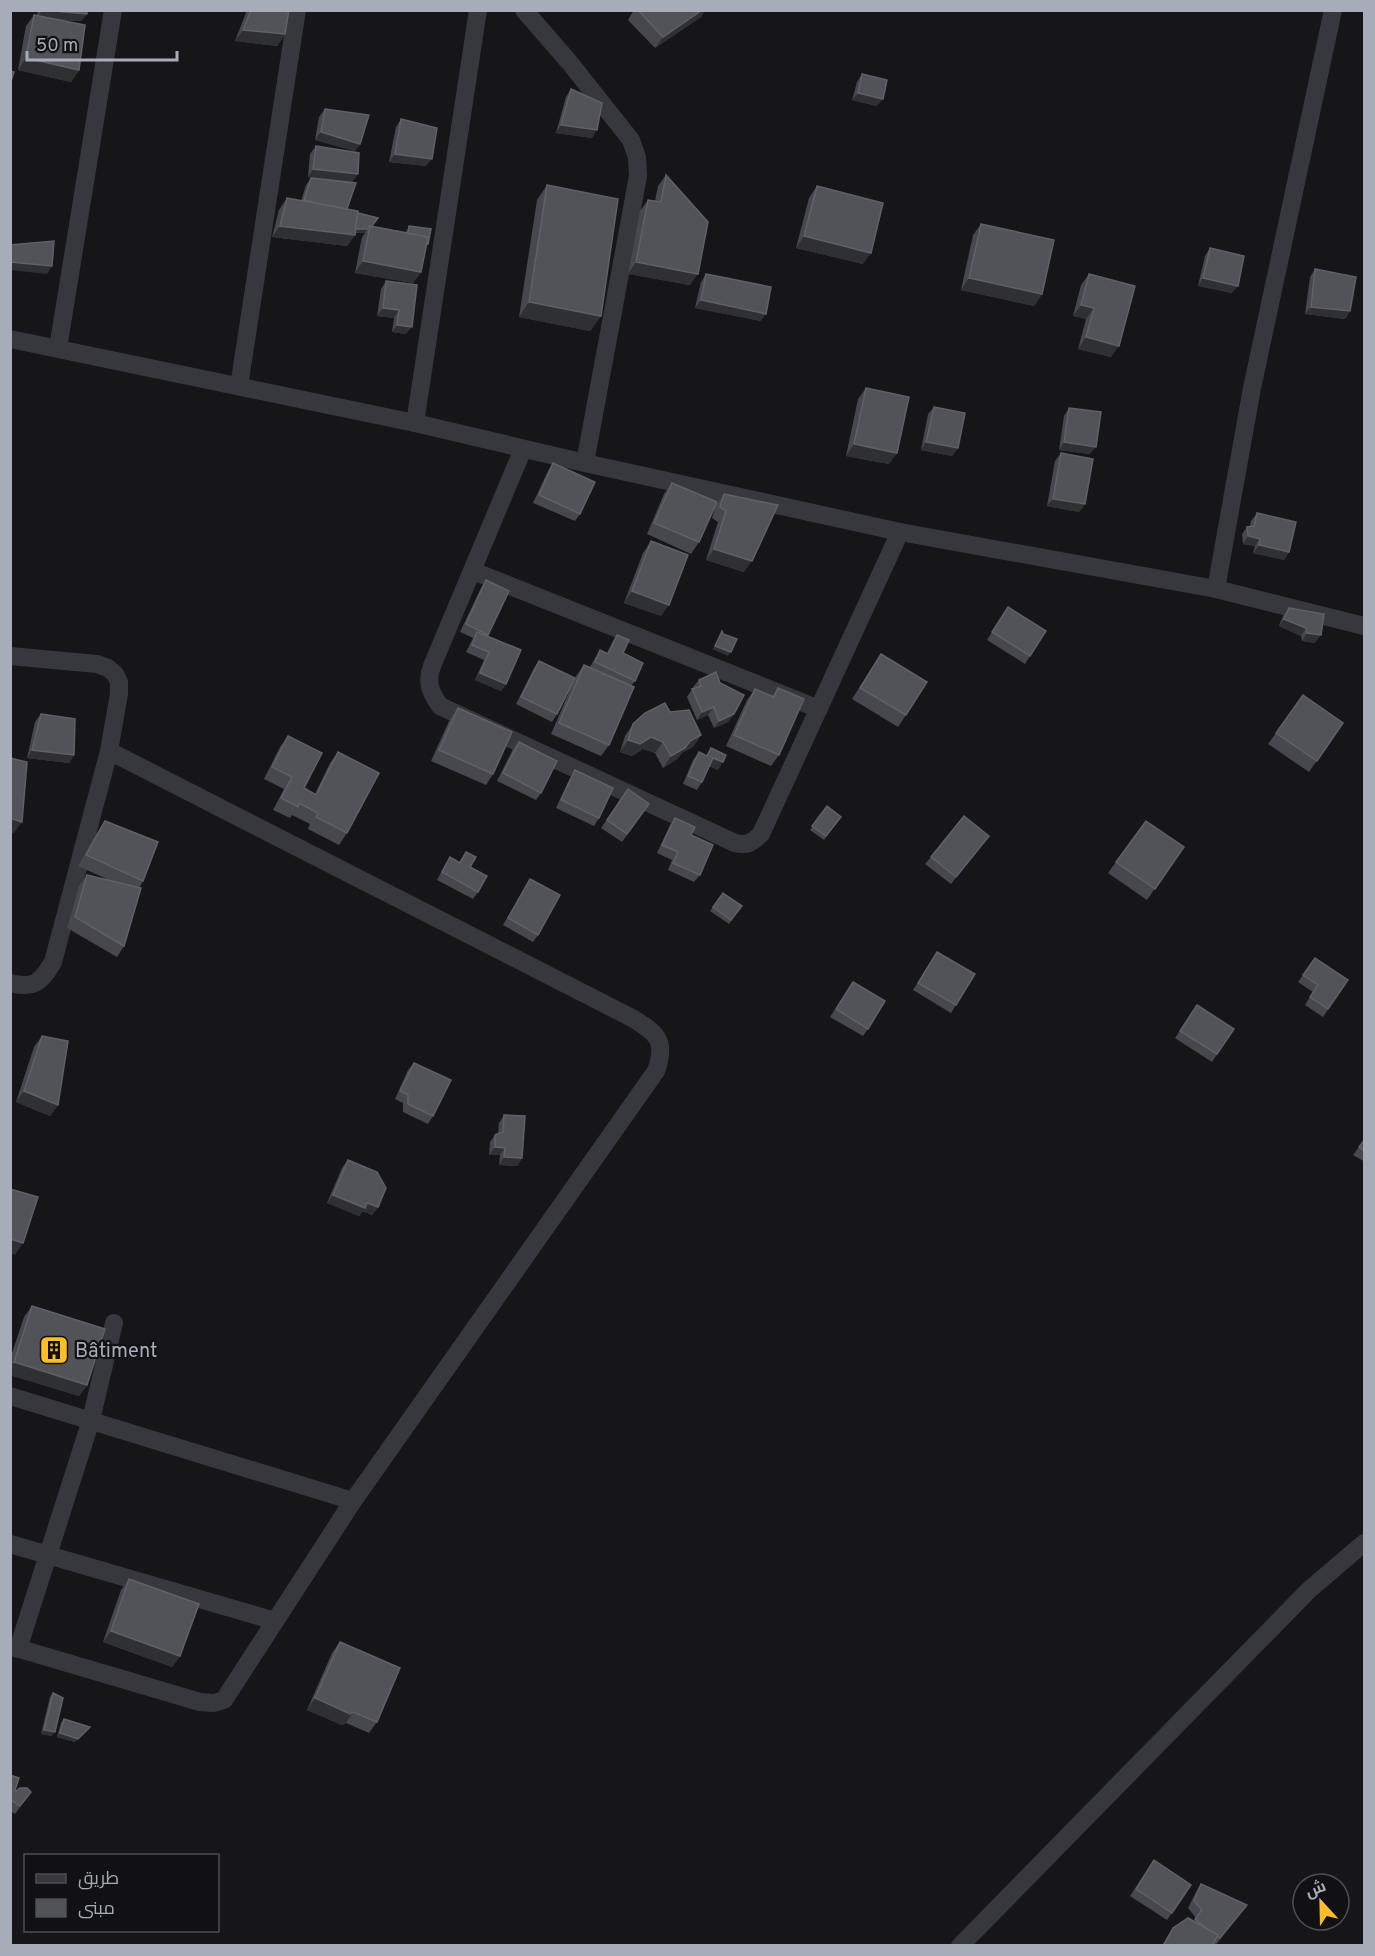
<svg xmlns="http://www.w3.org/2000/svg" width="1375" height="1956" viewBox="0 0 1375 1956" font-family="Overpass,Cairo,sans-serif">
<rect width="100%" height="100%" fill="#161618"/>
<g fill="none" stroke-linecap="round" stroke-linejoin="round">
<g stroke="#37373e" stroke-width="18">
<path d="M524,10L570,63L631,140L637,157L638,176L585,463"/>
<path d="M10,339L415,423L585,463L900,532L1216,589L1364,626"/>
<path d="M58,348L113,10"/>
<path d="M239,386L297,10"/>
<path d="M415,423L478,10"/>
<path d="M523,449L432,666C426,682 430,692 440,706L735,843C747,846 752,843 761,834L900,532"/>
<path d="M473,571L819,709"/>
<path d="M1216,589L1252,388L1333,10"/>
<path d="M10,656L97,664L108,668L115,674L119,682V694L109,751L53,962C41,982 35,989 10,983"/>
<path d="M10,1396L353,1501"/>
<path d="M10,1544L275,1621"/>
<path d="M10,1646L200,1702L214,1703L224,1700L353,1501L656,1071C667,1041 657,1033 632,1018L109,751"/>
<path d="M18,1649L91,1420L114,1323"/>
<path d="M960,1946L1309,1590L1364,1543"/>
</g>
</g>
<g fill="#47484d">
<path d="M39,10H87V14L81,21L59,20L79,70L71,82L18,70L26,26L34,15H37Z"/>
<path d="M247,10H289L285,34L277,46L235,41Z"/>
<path d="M634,10H705L701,17L655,48L628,20Z"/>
<path d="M862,74L877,106L852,100L857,82Z"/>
<path d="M571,89L592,138L556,133L566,97Z"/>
<path d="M325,109L360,144L355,151L315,140L319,117Z"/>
<path d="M401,119L426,166L389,162L396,127Z"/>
<path d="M316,146L358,174L352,182L308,177L310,154Z"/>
<path d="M666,175L690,285L628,274L640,211L648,200L655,201L658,186Z"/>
<path d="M311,178L347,209L358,213L372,226L406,232L409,226L428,244L426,247L421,272L413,283L355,273L362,237L365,233H355V235L347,246L272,237L279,210L287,198L301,201L306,185Z"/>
<path d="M547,185L601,316L590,331L519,317L537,200Z"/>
<path d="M817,186L863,264L796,248L809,198Z"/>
<path d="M981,224L1042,294L1034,306L961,290L973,235Z"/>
<path d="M1210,248L1232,293L1198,286L1205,256Z"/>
<path d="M1315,269L1350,311L1345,319L1305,314L1310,277Z"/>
<path d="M706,274L761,321L695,308L701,282Z"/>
<path d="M1089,274L1111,357L1078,349L1086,319L1073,316L1081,285Z"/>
<path d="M386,281L417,285L406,334L392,332L394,318L377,316L381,289Z"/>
<path d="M866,388L889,464L846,456L858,399Z"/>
<path d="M934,407L958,448L952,456L921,450L928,414Z"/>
<path d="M1069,408L1090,454L1059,450L1064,416Z"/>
<path d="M1061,453L1085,504L1079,512L1047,506L1055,461Z"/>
<path d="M553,463L580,514L575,521L533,503L548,471Z"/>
<path d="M672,483L699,542L691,554L647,534L664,494Z"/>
<path d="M724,494L744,572L706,560L718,522L712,518L716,505Z"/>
<path d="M1257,513L1289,552L1284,560L1253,553L1255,546L1243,544L1242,534L1247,527L1250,526L1251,521Z"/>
<path d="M651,541L661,616L624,603L643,553Z"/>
<path d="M486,580L509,591L487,636L506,684L501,691L475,680L484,660L466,652L473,638L460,632L481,588Z"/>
<path d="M1289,608L1324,614L1315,643L1302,641L1301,636L1279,626L1283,616Z"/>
<path d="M1003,615L1030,656L1025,664L987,640Z"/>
<path d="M617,635L623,653L635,681L631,686L609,745L601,756L551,734L576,676L584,665L590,667L595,658L600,650L607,653L612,643Z"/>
<path d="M881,654L906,715L898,727L852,699Z"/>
<path d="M539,661L557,714L552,722L516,704L534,668Z"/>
<path d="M699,680L734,714L728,722L714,728L708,715L697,720L687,697L692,689H694L693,687Z"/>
<path d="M778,688L779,755L771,766L726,746L747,700L755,689L772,696Z"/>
<path d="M1303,695L1343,723L1309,772L1268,744Z"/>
<path d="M458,708L493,774L486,785L431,761L450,719Z"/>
<path d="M670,712L701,735L693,747L683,752L677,759L663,768L655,753L643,749L632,756L620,752L625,736L633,724Z"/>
<path d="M41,714L74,755L69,763L27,758L35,722Z"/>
<path d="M288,736L304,788L315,794L330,763L338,752L347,833L339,845L308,829L310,824L292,815L290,818L273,810L284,789L264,779L280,747Z"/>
<path d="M519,742L541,793L536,800L497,781L513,749Z"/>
<path d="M711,748L718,770L709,766L702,782L697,790L683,784L693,760L699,752L706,756Z"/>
<path d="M575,770L599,818L594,826L556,808L570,778Z"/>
<path d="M628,789L649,804L622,842L601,828Z"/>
<path d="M827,806L841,817L824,840L810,830Z"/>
<path d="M675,818L691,835L700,875L694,882L668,870L672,860L657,853L670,825Z"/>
<path d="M105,821L143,881L139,888L124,946L117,957L67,928L79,886L87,875L109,880L78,866L97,833Z"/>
<path d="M1146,821L1184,847L1147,900L1108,873Z"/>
<path d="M983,843L951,884L925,864L931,857Z"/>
<path d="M466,852L478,892L473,899L437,880L445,865L450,857L459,862Z"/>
<path d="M530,879L538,935L533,942L503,925Z"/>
<path d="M723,893L742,906L729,924L710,911Z"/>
<path d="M937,952L956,1005L951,1013L913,990Z"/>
<path d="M1315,958L1348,980L1323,1017L1305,1005L1313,992L1298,982Z"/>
<path d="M853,982L868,1029L863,1036L830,1017Z"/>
<path d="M1197,1005L1234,1029L1212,1062L1175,1038Z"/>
<path d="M42,1036L58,1105L50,1116L16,1102L34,1047Z"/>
<path d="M414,1063L433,1116L428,1124L403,1112V1103L395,1099L408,1070Z"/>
<path d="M504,1115L522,1158L517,1166L499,1165L500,1155H489L490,1142L495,1135L498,1133L499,1123Z"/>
<path d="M1365,1139V1162L1353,1155Z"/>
<path d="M348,1160L378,1207L372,1215L363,1211L359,1216L327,1203L342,1168Z"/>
<path d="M32,1306L87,1385L79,1396L10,1375V1359L24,1317Z"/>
<path d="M129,1579L180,1656L172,1667L103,1642L121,1590Z"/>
<path d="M340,1642L377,1722L369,1733L346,1723L342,1725L307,1710L332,1653Z"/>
<path d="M53,1693L52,1736L41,1734L50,1697Z"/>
<path d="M64,1719L90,1727L75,1742L57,1737L61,1723Z"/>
<path d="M10,1775L15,1790L26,1799L15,1814L10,1811Z"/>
<path d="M1154,1860L1191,1885L1167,1920L1130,1896Z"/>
<path d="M1201,1884L1241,1912L1215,1946L1213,1944L1212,1946H1162L1173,1928L1194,1921L1196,1918L1188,1908L1196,1892Z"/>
</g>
<g fill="#2f3033">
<path d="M42,10L87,14L81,21L37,18Z"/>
<path d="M702,10H705L701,17L655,48L663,37Z"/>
<path d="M243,30L285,34L277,46L235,41Z"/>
<path d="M26,58L79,70L71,82L18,70Z"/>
<path d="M858,93L883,99L877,106L852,100Z"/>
<path d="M561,125L597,130L592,138L556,133Z"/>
<path d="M321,132L360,144L355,151L315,140Z"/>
<path d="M395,154L432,159L426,166L389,162Z"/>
<path d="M313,169L358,174L352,182L308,177Z"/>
<path d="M280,226L355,235L347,246L272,237Z"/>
<path d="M351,228L367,229L365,233L349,232Z"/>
<path d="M804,236L871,253L863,264L796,248Z"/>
<path d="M363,261L421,272L413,283L355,273Z"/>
<path d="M10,262L52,266L47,274L10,270Z"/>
<path d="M636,262L698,274L690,285L628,274Z"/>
<path d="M969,278L1042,294L1034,306L961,290Z"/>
<path d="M1203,278L1238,286L1232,293L1198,286Z"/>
<path d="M701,300L766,314L761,321L695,308Z"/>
<path d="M529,302L601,316L590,331L519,317Z"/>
<path d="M1081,305L1094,308L1086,319L1073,316Z"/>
<path d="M1311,307L1350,311L1345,319L1305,314Z"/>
<path d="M383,308L399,310L394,318L377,316Z"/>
<path d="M397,325L412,327L406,334L392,332Z"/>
<path d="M1086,337L1119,346L1111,357L1078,349Z"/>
<path d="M926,442L958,448L952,456L921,450Z"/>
<path d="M1064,442L1096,447L1090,454L1059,450Z"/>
<path d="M854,444L897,453L889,464L846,456Z"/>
<path d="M1053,499L1085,504L1079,512L1047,506Z"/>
<path d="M1248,536L1260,539L1255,546L1243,544Z"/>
<path d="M1259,545L1289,552L1284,560L1253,553Z"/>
<path d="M714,549L752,561L744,572L706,560Z"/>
<path d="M632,591L669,605L661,616L624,603Z"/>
<path d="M1284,619L1306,628L1301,636L1279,626Z"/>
<path d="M1307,633L1321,635L1315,643L1302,641Z"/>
<path d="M715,646L731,652L728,656L712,649Z"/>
<path d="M480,673L506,684L501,691L475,680Z"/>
<path d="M714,707L708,715L697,720L702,712Z"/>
<path d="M734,714L728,722L714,728L719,721Z"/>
<path d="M701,735L693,747L683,752L677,759L663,768L671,756L690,741Z"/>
<path d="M651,737L663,742L655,753L643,749L632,756L620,752L628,740Z"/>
<path d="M32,750L74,755L69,763L27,758Z"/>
<path d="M713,758L723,762L718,770L708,765Z"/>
<path d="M10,818L22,822L14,833L10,832Z"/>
<path d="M24,1091L58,1105L50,1116L16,1102Z"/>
<path d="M495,1147L505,1148L500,1155H489Z"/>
<path d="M504,1157L522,1158L517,1166L499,1165Z"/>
<path d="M333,1195L367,1203L378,1207L372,1215L363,1211L359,1216L327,1203Z"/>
<path d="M10,1239L23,1243L15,1255L10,1253Z"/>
<path d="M14,1362L87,1385L79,1396L10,1375V1367Z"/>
<path d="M111,1631L180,1656L172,1667L103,1642Z"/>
<path d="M315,1698L353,1712L346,1723L342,1725L307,1710Z"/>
<path d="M90,1727L75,1742L57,1737L60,1733Z"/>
<path d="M44,1730L55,1732L52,1736L41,1734Z"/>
</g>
<g fill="#525359" stroke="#5f6168" stroke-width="1.5">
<path d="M44,10H87V14Z"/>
<path d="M251,10H289L285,34L243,30Z"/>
<path d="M638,10H702L663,37Z"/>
<path d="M34,15L85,25L79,70L26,58Z"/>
<path d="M10,71L14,72L10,84Z"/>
<path d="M862,74L887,80L883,99L858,93Z"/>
<path d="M571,89L602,103L597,130L561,125Z"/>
<path d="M325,109L369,115L360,144L321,132Z"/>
<path d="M401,119L437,128L432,159L395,154Z"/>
<path d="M316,146L359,153L358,174L313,169Z"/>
<path d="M666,175L708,222L698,274L636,262L648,200L661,202Z"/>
<path d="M311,178L356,183L347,209L317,203L304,200Z"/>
<path d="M547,185L618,199L601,316L529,302Z"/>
<path d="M817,186L883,203L871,253L804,236Z"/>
<path d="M287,198L358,211L355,235L280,226Z"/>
<path d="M358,213L378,218L372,226H370L367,229H355Z"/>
<path d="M981,224L1054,240L1042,294L969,278Z"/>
<path d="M370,226L428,237L421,272L363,261Z"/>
<path d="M409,226L431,229L428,244H427L428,237L408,233Z"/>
<path d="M54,241L52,266L10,262V245Z"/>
<path d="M1210,248L1244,256L1238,286L1203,278Z"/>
<path d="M1315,269L1356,277L1350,311L1311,307Z"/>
<path d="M706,274L771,287L766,314L701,300Z"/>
<path d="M1089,274L1135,286L1119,346L1086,337L1094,308L1081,305Z"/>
<path d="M386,281L417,285L412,327L397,325L399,310L383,308Z"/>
<path d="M866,388L909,397L897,453L854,444Z"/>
<path d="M934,407L965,413L958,448L926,442Z"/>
<path d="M1069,408L1101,412L1096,447L1064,442Z"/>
<path d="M1061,453L1093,459L1085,504L1053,499Z"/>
<path d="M553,463L595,482L580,514L539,495Z"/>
<path d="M672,483L717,502L699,542L654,523Z"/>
<path d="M724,494L778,505L752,561L714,549L726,511L720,507Z"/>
<path d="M1257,513L1296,522L1289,552L1259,545L1260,539L1248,536L1247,527L1254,526Z"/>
<path d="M651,541L688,555L669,605L632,591Z"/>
<path d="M486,580L509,591L488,635L466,624Z"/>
<path d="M1008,607L1046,631L1030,656L992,632Z"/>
<path d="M1289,608L1324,614L1321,635L1307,633L1306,628L1284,619Z"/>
<path d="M722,631L723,634L737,639L731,652L715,646Z"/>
<path d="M477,632L521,650L506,684L480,673L489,652L472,645Z"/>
<path d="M617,635L629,640L623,653L643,663L635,681L595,662L600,650L608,654Z"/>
<path d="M881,654L927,682L906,715L860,688Z"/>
<path d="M539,661L575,678L557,714L521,697Z"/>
<path d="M584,665L634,687L609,745L559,723Z"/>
<path d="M716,672L720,683L744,695L734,714L719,721L714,707L702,712L692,689L701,686L699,680Z"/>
<path d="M778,688L804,699L779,755L734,735L755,689L774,697Z"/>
<path d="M1303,695L1343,723L1317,761L1276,733Z"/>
<path d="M665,703L670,712L689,710L701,735L690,741L685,748L671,756L663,742L651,737L640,744L628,740L633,724L645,713Z"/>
<path d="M458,708L512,732L493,774L439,750Z"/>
<path d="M41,714L75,719L74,755L32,750Z"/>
<path d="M288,736L322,753L304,788L316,795L338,752L379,773L347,833L316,817L318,813L299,803L298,807L281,798L292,777L272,767Z"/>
<path d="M519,742L557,761L541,793L503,773Z"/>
<path d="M711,748L726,755L723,762L713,758L702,782L688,776L699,752L707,756Z"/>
<path d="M10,758L27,762L22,822L10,818Z"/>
<path d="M575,770L613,788L599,818L561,800Z"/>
<path d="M628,789L649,804L627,834L607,820Z"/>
<path d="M827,806L841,817L826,836L812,826Z"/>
<path d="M964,816L989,836L956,877L931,857Z"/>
<path d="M675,818L695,827L691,835L713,845L700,875L673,863L678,852L662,845Z"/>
<path d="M105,821L158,842L143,881L86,855Z"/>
<path d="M1146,821L1184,847L1155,889L1116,862Z"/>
<path d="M466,852L476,857L470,867L487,876L478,892L442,872L450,857L460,863Z"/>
<path d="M87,875L141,888L124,946L75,917Z"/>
<path d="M530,879L560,895L538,935L508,918Z"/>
<path d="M723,893L742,906L731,920L713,907Z"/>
<path d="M937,952L975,974L956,1005L918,983Z"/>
<path d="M1315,958L1348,980L1328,1009L1310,997L1318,985L1303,975Z"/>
<path d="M853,982L885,1001L868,1029L836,1009Z"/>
<path d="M1197,1005L1234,1029L1217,1054L1180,1031Z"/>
<path d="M42,1036L68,1041L58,1105L24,1091Z"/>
<path d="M414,1063L451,1080L433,1116L408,1104V1095L400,1091Z"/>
<path d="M504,1115L525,1116L522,1158L504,1157L505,1148L495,1147V1135L503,1132Z"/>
<path d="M1365,1139V1151L1359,1147Z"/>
<path d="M348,1160L377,1172L386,1188L378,1207L367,1203L365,1208L333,1195Z"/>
<path d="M10,1189L38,1197L23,1243L10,1239Z"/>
<path d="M32,1306L105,1329L87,1385L14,1362Z"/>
<path d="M129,1579L199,1604L180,1656L111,1631Z"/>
<path d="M340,1642L400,1668L377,1722L353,1712L350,1714L315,1698Z"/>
<path d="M53,1693L63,1698L55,1732L44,1730Z"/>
<path d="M64,1719L90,1727L78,1739L60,1733Z"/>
<path d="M10,1775L19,1778L15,1790L16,1791L20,1788H27L31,1792L20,1806L10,1799Z"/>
<path d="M1154,1860L1191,1885L1172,1913L1136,1889Z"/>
<path d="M1201,1884L1247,1905L1220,1938L1217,1936L1218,1935L1209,1930L1195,1919L1202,1910L1194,1901Z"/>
<path d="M1188,1918L1218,1935L1212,1946H1163L1173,1928Z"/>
</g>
<defs>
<g id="building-square" transform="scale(1.5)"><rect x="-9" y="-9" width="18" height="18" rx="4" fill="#ffbe27" stroke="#111113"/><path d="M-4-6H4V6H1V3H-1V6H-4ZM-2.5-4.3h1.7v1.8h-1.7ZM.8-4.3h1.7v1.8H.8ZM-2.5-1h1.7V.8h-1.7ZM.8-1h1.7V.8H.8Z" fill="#111"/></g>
</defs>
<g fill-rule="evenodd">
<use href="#building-square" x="54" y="1350"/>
</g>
<g text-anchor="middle" stroke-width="4.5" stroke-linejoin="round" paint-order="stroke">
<g font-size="20" fill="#a7acb9" stroke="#111113" text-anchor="start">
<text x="75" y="1357">Bâtiment</text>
</g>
</g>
<rect width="1375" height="1956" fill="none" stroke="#a7acb9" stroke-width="24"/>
<rect x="24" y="1854" width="195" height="78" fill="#111113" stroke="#4d4f55" stroke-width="1.5"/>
<rect x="36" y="1874" width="30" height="9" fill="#37373e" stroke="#4d4f55" stroke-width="1.5"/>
<text x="78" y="1884" font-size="18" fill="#a7acb9">طريق</text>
<rect x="36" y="1899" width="30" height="18" fill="#525359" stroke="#4d4f55" stroke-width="1.5"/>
<text x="78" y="1914" font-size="18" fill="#a7acb9">مبنى</text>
<g transform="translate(1321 1902) rotate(338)"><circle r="28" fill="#111113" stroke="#4d4f55" stroke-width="1.5"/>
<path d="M0-4.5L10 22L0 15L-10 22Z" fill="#ffbe27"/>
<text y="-9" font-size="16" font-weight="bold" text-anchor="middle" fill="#a7acb9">ش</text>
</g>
<path d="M27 51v9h150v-9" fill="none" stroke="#a7acb9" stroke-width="3"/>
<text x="36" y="51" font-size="18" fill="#a7acb9" stroke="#111113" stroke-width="4.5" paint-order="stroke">50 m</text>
</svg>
